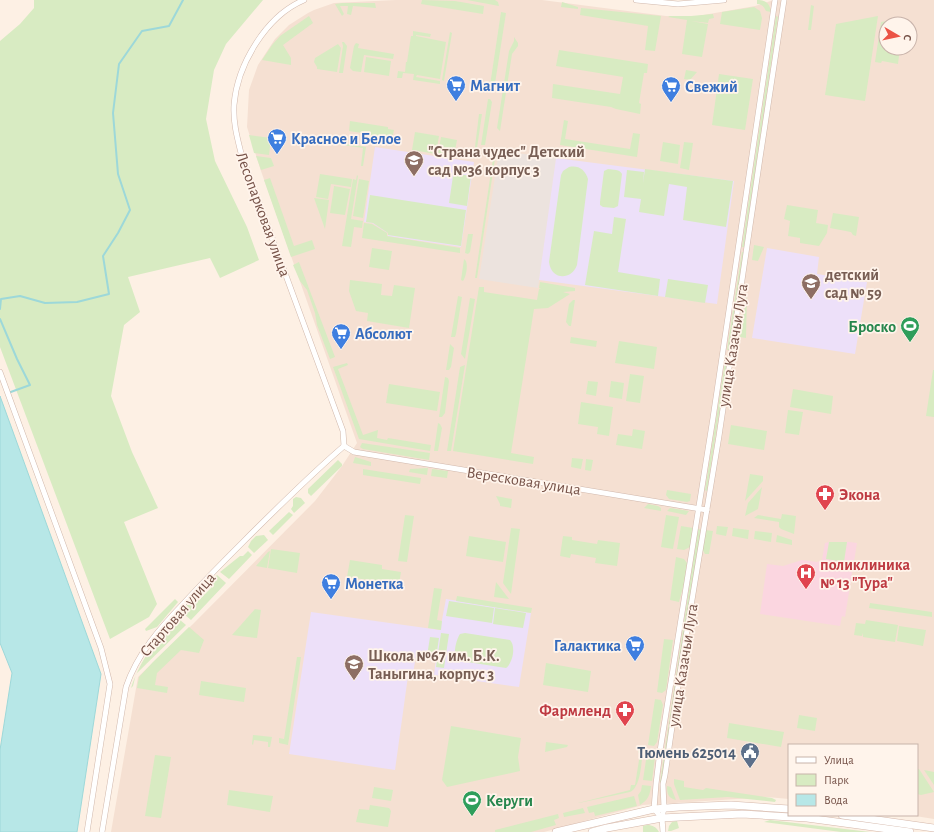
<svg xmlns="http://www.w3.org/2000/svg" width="934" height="832" viewBox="0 0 934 832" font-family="'Alegreya Sans',sans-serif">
<rect width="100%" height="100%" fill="#fdf0e4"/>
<path fill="#f5e0d2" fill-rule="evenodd" d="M396,0H542L666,16L692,17L755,6L774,0H934V819L909,815H917V745H789V799L767,797L643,805L544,832H111L138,677L193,624L315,501L342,466L357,443L261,171L247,127L249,90L258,65L275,39L289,25L308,13L314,10L334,3ZM886,24H910V48H886Z"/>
<path fill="#ece3de" d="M499,151L556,158L538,288L479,279Z"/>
<g fill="#ede0f9">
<path d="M375,147L474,162L461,247L388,236V233L372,223L364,222Z"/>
<path d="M556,158L734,181L717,304L539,280Z"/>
<path d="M767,248L819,257L817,274L867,282L855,354L752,338Z"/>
<path d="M446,599L531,613L519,687L434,675L436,658L416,655L413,674L408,676L395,770L289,754L311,612L440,630Z"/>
</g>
<path fill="#fbd6e0" d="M829,542H849L857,543L845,617L842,616L840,626L760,614L767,564L783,566L802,560L817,562L822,560L825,543Z"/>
<g fill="#d8ebc2">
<path d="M34,0H263L226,44L214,70L206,119L215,161L247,227L259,260L220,278L210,258L128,277L140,312L124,325L111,396L132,452L158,508L124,522L157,604L149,617L110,639L0,347V41L20,24L34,8Z"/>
<path d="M422,0L455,1L484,6L483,14L421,4Z"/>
<path d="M467,0H495L498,2L499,6Z"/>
<path d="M757,0C765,0 770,3 771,12L766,11C764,7 762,4 757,4Z"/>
<path d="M562,2L578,7V9L561,7Z"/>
<path d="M342,3H375L376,8L353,6L351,15L347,14L348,6H340L344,14L342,16L335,4Z"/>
<path d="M811,5L814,6L811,30H808Z"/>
<path d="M754,7L760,11L762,18L760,30L720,24L722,12Z"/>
<path d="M581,8L661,16L655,51L645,50L648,26L580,15Z"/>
<path d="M501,12L506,13L494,90L491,92H489Z"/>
<path d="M713,14L714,18L709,19L708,23L691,21L708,24L702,57L682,54L687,20L668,17L670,16H691Z"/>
<path d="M309,16L313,23L283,45L291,58V65L262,60L272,45L280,36Z"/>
<path d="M776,16L778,17L744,247H742Z"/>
<path d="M878,16L865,101L825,95L836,24Z"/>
<path d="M898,19L899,22L904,21L903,24H886V48H900L898,64L882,61L881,63L875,62L881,22Z"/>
<path d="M413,31L431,34L430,37L416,35V36L446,42L440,79L417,75L416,77L440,81V84L413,80L414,74L403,73L402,78H397L398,71L405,72L406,62H407L411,36H413Z"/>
<path d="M450,32L452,33L444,81L442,80Z"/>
<path d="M514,37L518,43V46L512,54L500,131L497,128L509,51L514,41Z"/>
<path d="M342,42H344L347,46L343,73H339L343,46Z"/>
<path d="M356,43L359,44L358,48L394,54L393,59L364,55L361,72L353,71L350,68L354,46Z"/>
<path d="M338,44L341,48L337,72L317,69V67L314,62L315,58Z"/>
<path d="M559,50L648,64L647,73H644L639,103L641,104L640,114L616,109L611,107L552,98L553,84L620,94L623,77L556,66Z"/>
<path d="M366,57L391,61L389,76L364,72Z"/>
<path d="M686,70L697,72L690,80L684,79Z"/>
<path d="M719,74L753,79L745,130L712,125Z"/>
<path d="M488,99H490L492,102L485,145H481Z"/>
<path d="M479,114H482L476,155H474Z"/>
<path d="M564,120L568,121L565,139L630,149L633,133L640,134L637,157L560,145Z"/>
<path d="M350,121L388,127V129L394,130L392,139L388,138L386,145L380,144V139L361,137L362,133L349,131Z"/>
<path d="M415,132L439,136L436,154L412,150Z"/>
<path d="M249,135L271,138L269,155L254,153Z"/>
<path d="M295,136L366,147L363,166H361L363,148L295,138Z"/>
<path d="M441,137L457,140L454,156L438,153Z"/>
<path d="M663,142L680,145L678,164L660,161Z"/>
<path d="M684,142L693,143L689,170L680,168Z"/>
<path d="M494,152H496L477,278H475Z"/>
<path d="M256,156L271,158L274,166L261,170Z"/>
<path d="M569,167C579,165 585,170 588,179L577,265C571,281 551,280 549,262L561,175L563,171Z"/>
<path d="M608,169C613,170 620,169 622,174L618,206L614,208L603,207L600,205V202L604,171Z"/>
<path d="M645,169L733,181L726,227L683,220L687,187L669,184L664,216L639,212L641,199L624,197L627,170L644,172L643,183Z"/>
<path d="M320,174L352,179L351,187L331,184L328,199L316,197Z"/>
<path d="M458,174L471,176L467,206L449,203L453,176Z"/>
<path d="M357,175L358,176L351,219L363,221L362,228L354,227L351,247L342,246L353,179L356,180Z"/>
<path d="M270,178L294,246L312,240L315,249L291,257L264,180Z"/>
<path d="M359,179L369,181L363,218L353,216Z"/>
<path d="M334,186L350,189L345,215L330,213Z"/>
<path d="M370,195L466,210L461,246L388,235V233L373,223L366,222Z"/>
<path d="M314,198L329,200L325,229Z"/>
<path d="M787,205L818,210L816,223L828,225L827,233L819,246L800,243V238L788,236L790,221L784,219Z"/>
<path d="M833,213L859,217L856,236L853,235L851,232L830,228Z"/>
<path d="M614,217L626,219L618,272L660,279L658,296L585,285L594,231L612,234Z"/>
<path d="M364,223L372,224L387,233V236L460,248V253L362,238Z"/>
<path d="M468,234H473L470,252L468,254L465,253Z"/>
<path d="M754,245L764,247L758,261L752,260Z"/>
<path d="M372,248L392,251L389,270L369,267Z"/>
<path d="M742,252H744L729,350H727Z"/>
<path d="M464,259L466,261C468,266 466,277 463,281L461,280Z"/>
<path d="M299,262L335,357L330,359L317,325L315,313L307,290L300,281L293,265Z"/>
<path d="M668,279L708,285L705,303L665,297Z"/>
<path d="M350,280L382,284L381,295L392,296L394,285L415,288L409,328L367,321L368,313L356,311L349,291Z"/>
<path d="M540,282L575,288V291L563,292L570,294L548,308L534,309L511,453L534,457L533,464L453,451L479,287H484V292L537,300L539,289H541L539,288Z"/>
<path d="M747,293L746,337V338L740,337Z"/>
<path d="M458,296L462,297L456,334L455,337H451Z"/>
<path d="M470,298L475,299L465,359L461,354Z"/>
<path d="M573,300H575L571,326H569L566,322L569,304Z"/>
<path d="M571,337L597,341L596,347L570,343Z"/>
<path d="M619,341L657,347L654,369L615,363Z"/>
<path d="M450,344L454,348L451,367L449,370H446Z"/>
<path d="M726,356H728L707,491L705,490Z"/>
<path d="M347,363L348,365L338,369L363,435L378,430L377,438L387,440L388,438L431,445L430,451L359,439L333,367Z"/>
<path d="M465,365L451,451H447L460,367Z"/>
<path d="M933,370H934V417L926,416Z"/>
<path d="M630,374L644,376L640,403L626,401Z"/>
<path d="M445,377L448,378L449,381L445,413L442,417H439Z"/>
<path d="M588,381L598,382L596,396L586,394Z"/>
<path d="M611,381L624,383L622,399L609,397Z"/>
<path d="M389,384L440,392L437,411L386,403Z"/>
<path d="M793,389L833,396L831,414L790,407Z"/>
<path d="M581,402L613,407L609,436L597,434L598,427L578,424Z"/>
<path d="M788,410L803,412L799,435L785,433Z"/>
<path d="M438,423L440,424L442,428L438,451H434Z"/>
<path d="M731,425L767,431L764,450L728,444Z"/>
<path d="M633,429L645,431L642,449L616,445L618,434L632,436Z"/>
<path d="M362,443L430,453L429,460L363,449L360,447Z"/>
<path d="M355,457L371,462V466L353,463Z"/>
<path d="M572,458L583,459L581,469L571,467Z"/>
<path d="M586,459L593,460L591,471L585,470Z"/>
<path d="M338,460L342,464V466L311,496L308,493V489Z"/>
<path d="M428,468L427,475L409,472L410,469Z"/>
<path d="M363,469L421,478L420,484L363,475Z"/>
<path d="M432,469L448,471L447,478L431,476Z"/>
<path d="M750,474L763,476V481L745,501Z"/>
<path d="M762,487L758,509L745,516L748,503Z"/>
<path d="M667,490L691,494L690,501L687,502L669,499L666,495Z"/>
<path d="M496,496L512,499L511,508L500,506V504Z"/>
<path d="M296,497L301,498L305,503L294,513L291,509L293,506V499Z"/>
<path d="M648,504L658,506L661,508V511L644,508Z"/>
<path d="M670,508L689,511L686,515L667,511Z"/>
<path d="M289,512L293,515L273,535L269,531Z"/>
<path d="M782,514L796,516L794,534L781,529L779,527V522L754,518L758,515L781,519Z"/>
<path d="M405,515L414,516L407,562L398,561Z"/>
<path d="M666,515L679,517L673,549L661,547Z"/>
<path d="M681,526L693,528L690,547L684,550L677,549Z"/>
<path d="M717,526L728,527L726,536L716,534Z"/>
<path d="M511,528L520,529L511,594L503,583Z"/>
<path d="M733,528L749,530L748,539L732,536Z"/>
<path d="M698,529L701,530L662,782H660Z"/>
<path d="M705,530L713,531L709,554H705L702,549Z"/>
<path d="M755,531L772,533L771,542L754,539Z"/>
<path d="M264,535L268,540L254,553L248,547L251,541L256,536Z"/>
<path d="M777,535L792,540V545L776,542Z"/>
<path d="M469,536L506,542L503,562L466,556Z"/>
<path d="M563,536L572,537V540L597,544L598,540L620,543L617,566L595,563L596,558L571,554L570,558L560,556Z"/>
<path d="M829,542H847L844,562L826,559Z"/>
<path d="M271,549L300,553L297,573L268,568Z"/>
<path d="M248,551L252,555L229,579L220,572L240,556H243Z"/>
<path d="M270,551L267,568L256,566L268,552Z"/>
<path d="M676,557L684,559L687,563L684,584L679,602L670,600Z"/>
<path d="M350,560L382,565V569L401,572L399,584L347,577Z"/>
<path d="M217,575L226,583L191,620L184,614V609L187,605H194L211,588L212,580Z"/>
<path d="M496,582L509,599L494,597Z"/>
<path d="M434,588L442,589L437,620L442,621L441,630L428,628Z"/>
<path d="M457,596L532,608L531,613L456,601Z"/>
<path d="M175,599L178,602L157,627L146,631L145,629Z"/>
<path d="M449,601L494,608L492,623L446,616Z"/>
<path d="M870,603L932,612V617L869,608Z"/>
<path d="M495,608L526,613L523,628L493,624Z"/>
<path d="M255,609L261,610L257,638L232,635Z"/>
<path d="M178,619L180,620L186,625L136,674L133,686L131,688C141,658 155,643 175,620Z"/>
<path d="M866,620L898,625L895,642L863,637V633L862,636L854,635L856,623L865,624Z"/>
<path d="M899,626L926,630L923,646L897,641Z"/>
<path d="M189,627L204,640L199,653L181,650L157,673L155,685L168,687L167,693L137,688L139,677L153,662Z"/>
<path d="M441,633L449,634L444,668L436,667Z"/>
<path d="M465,633L510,640C516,646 513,663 506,668L461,661C458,660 457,659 456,657C453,652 457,638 460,634Z"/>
<path d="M430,637L439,638L436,658L427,656Z"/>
<path d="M664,639L673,640L666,690L662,693L657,692Z"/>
<path d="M297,657H301L288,745L279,743V738L284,739Z"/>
<path d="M546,663L591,671L588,692L543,685Z"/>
<path d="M201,681L246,688L244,702L199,695Z"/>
<path d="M655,699L661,700L663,705L657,742L654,746L648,745Z"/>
<path d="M799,715L817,718L815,731L797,728Z"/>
<path d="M729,723L784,732L781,747L727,738Z"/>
<path d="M451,726L521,738L518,757L520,771L447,787L442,780Z"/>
<path d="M253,735L272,737L270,747H268V742L254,740L253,745L252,744Z"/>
<path d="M546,742L568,745L567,747L545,752Z"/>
<path d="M639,750L643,751C641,763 641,787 630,792L579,803H578L630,790L631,785H635L640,754L638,752Z"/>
<path d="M647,753L653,754L655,757L652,781L643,780Z"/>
<path d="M155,755L171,757L161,818L145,816Z"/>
<path d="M917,769H919L934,792L921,795L917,794Z"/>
<path d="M924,770L934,772V785Z"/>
<path d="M674,779L684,781V787L703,790L706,788L772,798L776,800L775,802L728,797L680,800L674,784Z"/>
<path d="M642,785L651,786C650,795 648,800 640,805L638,795L641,791Z"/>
<path d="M667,786L671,787L676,800C668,798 667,794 667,786Z"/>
<path d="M374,787L393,790L391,801L372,798Z"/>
<path d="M229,790L273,796L270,812L227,805Z"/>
<path d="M634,796L637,806L595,816L594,812L589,813L587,807Z"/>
<path d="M370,805L389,808L391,811L388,827L356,822L359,809L369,810Z"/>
<path d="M583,808L585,813L564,817L563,813Z"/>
<path d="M558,814L559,818L554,820L556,825L531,832H495V830Z"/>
<path d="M770,820L870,832H841L764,822Z"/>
<path d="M677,821L679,828L671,831H668L669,826L672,822Z"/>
<path d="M647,825C653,825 656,827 659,832H643V826Z"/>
</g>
<path fill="#b7e7e7" stroke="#9dd8d9" d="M0,396L101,674L77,832H0V750L12,673L0,643Z"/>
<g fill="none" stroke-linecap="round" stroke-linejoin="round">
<g stroke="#9dd8d9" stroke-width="2">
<path d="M0,309L1,299L20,296L45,303L77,302L109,294L103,256L118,233L130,210L118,174L113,113L119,64L142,31L169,26L183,0"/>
<path d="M0,319L17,359L30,385L8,393"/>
</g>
<g stroke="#d1b8ac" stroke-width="6">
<g id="minor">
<path d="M304,0C266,16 237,65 234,105C233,122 237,137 241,153L343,431L344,446"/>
<path d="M636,0L678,4L724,0"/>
<path d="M0,372L101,648L110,684L87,832"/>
<path d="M344,446L354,452L707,510"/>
<path d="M662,818L654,809L656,784L660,751L713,418L775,0"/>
<path d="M102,832L126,687C137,654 160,628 184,603C203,582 223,562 243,542C276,509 309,476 344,446"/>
<path d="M663,832L662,818L664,808L663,784L665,775L679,679L719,436L760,158L784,0"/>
</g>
</g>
<g stroke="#d4b7aa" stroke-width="8">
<g id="secondary">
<path d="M842,815L934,828"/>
<path d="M556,832L654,809L679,807L731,805L789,809"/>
<path d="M592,832L607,828L662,818L680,817L742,814L807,818L910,832"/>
</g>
</g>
<use href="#minor" stroke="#fff" stroke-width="5"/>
<use href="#secondary" stroke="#fff" stroke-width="7"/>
</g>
<defs>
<g id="supermarket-pin" transform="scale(1)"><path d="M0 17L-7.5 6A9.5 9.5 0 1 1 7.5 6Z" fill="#3f7fe0" stroke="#fff4eb"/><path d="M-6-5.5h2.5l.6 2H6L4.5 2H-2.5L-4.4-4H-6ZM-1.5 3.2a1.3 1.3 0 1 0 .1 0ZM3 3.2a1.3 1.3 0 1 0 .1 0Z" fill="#fff"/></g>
<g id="school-pin" transform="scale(1)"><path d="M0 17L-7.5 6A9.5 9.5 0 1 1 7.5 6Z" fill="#8d6e63" stroke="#fff4eb"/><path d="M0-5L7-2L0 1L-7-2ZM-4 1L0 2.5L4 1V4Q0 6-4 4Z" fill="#fff"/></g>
<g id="stadium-pin" transform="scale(1)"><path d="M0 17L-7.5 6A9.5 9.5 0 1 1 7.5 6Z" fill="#2e9e5b" stroke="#fff4eb"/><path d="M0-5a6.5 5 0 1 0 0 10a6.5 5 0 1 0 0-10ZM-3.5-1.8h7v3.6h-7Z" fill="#fff"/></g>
<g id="pharmacy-pin" transform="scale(1)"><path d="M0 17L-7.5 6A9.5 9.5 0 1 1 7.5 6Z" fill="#e0444e" stroke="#fff4eb"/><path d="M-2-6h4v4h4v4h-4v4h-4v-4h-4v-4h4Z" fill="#fff"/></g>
<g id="hospital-pin" transform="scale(1)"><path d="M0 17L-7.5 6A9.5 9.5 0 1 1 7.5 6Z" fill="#e0444e" stroke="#fff4eb"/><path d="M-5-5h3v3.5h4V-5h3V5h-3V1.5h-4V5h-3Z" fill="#fff"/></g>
<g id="civic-pin" transform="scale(1)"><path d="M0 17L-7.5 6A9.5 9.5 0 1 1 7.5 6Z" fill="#5c6f8a" stroke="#fff4eb"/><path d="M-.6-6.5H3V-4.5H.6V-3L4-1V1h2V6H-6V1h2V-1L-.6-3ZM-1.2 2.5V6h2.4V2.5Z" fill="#fff"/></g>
</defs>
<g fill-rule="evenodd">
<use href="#supermarket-pin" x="456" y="85"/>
<use href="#supermarket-pin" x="671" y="86"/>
<use href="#supermarket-pin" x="277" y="138"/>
<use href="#school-pin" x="414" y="160"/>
<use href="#school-pin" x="811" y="283"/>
<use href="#stadium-pin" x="910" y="326"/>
<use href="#supermarket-pin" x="341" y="333"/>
<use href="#pharmacy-pin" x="825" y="494"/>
<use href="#hospital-pin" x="806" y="573"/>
<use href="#supermarket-pin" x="331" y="583"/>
<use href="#supermarket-pin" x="635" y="645"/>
<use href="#school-pin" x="354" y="664"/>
<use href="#pharmacy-pin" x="625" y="710"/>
<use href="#civic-pin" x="750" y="752"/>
<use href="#stadium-pin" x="472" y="800"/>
</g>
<g text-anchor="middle" stroke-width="3.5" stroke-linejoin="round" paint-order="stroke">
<g font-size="16" font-weight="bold" fill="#366cbe" stroke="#fff4eb" text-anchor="start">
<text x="470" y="91">Магнит</text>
<text x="685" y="92">Свежий</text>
<text x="291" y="144">Красное и Белое</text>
<text x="355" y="339">Абсолют</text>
<text x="345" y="589">Монетка</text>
<text x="621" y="651" text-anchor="end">Галактика</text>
</g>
<g font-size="16" font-weight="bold" fill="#785e54" stroke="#fff4eb" text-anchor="start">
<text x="428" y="157">"Страна чудес" Детский<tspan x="428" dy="18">сад №36 корпус 3</tspan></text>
<text x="825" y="280">детский<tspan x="825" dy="18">сад № 59</tspan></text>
<text x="368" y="661">Школа №67 им. Б.К.<tspan x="368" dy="18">Таныгина, корпус 3</tspan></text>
</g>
<g font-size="16" fill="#765248" stroke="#fff4eb">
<text transform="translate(264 214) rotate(70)" y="6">Лесопарковая улица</text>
<text transform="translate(732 345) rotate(-81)" y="6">улица Казачьи Луга</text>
<text transform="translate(524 480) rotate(9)" y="6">Вересковая улица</text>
<text transform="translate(177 614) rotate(-49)" y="6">Стартовая улица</text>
<text transform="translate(682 665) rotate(-81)" y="6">улица Казачьи Луга</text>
</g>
<g font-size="16" font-weight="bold" fill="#27864d" stroke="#fff4eb" text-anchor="end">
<text x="896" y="332">Броско</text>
<text x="486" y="806" text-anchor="start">Керуги</text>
</g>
<g font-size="16" font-weight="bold" fill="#be3a42" stroke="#fff4eb" text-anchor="start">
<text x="839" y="500">Экона</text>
<text x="820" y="570">поликлиника<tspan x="820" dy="18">№ 13 "Тура"</tspan></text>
<text x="611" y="716" text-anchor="end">Фармленд</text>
</g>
<g font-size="16" font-weight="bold" fill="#4e5e75" stroke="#fff4eb" text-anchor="end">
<text x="736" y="758">Тюмень 625014</text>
</g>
</g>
<rect x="788" y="744" width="130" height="72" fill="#fff4eb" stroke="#c8b3aa"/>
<rect x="796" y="757" width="20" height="6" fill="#ffffff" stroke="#c8b3aa"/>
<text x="824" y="764" font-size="12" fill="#765248">Улица</text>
<rect x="796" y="774" width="20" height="12" fill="#d8ebc2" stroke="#c8b3aa"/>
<text x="824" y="784" font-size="12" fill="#765248">Парк</text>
<rect x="796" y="794" width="20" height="12" fill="#b7e7e7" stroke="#c8b3aa"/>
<text x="824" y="804" font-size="12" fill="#765248">Вода</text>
<g transform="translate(898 36) rotate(99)"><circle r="19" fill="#fff4eb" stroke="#c8b3aa"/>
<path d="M0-3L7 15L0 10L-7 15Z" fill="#eb5345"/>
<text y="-6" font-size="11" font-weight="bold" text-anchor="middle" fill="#765248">С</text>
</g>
</svg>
